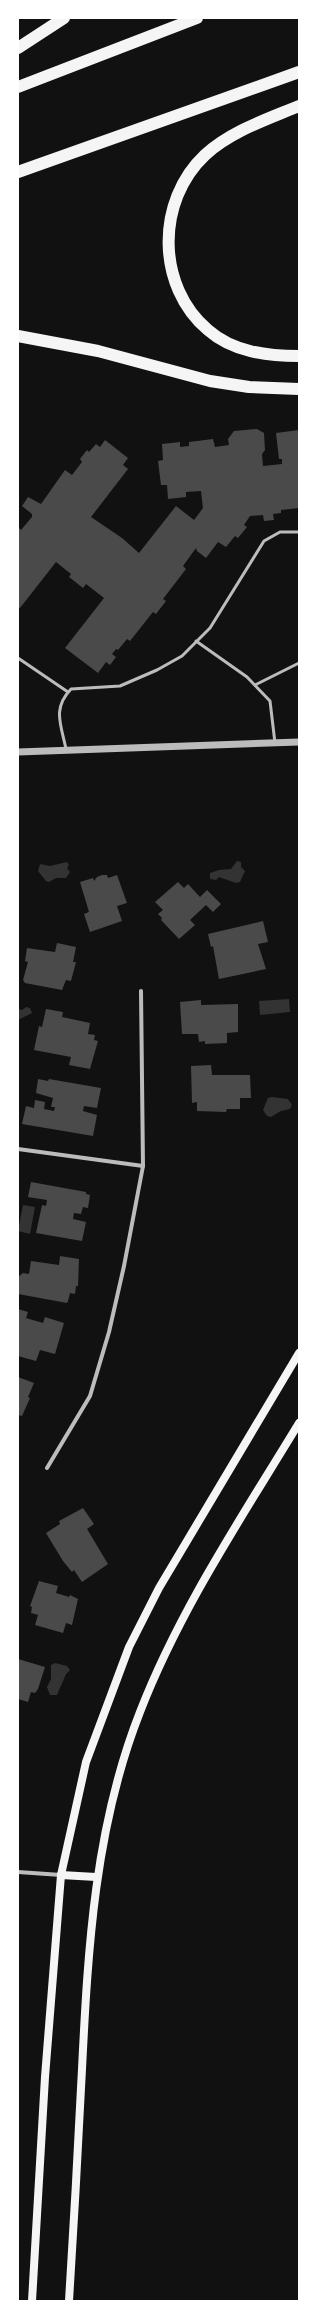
<svg xmlns="http://www.w3.org/2000/svg" width="317" height="2319" viewBox="0 0 317 2319" font-family="'Archivo Narrow',sans-serif">
<rect width="100%" height="100%" fill="#111"/>
<g fill="#333">
<path d="M237,861L241,862V867L245,871L240,882L236,883L219,877L216,880L210,879V873L219,870L231,869Z"/>
<path d="M67,862L69,865L67,868L70,872L66,878H56L49,882L46,881L38,871L40,864L50,866Z"/>
<path d="M289,999L290,1012L260,1015L259,1001Z"/>
<path d="M26,1007L30,1008L32,1013L18,1020V1009L22,1010Z"/>
<path d="M272,1097L288,1099L292,1105L290,1109L281,1111L271,1117L267,1116L263,1110L268,1098Z"/>
<path d="M23,1205L35,1207L30,1234L18,1231Z"/>
<path d="M55,1663L67,1666L70,1670L66,1674L57,1695H50L47,1687L51,1679V1665Z"/>
</g>
<g fill="#4a4a4a">
<path d="M257,429L264,433L265,450L262,454L263,466L282,464V459H279L276,433L299,430V508L281,510V513L273,514L274,520L264,521L263,515L250,516L244,525L247,527L238,538L235,536L226,547L218,542L206,558L197,551L196,548L183,566L186,569L163,599L166,601L156,614L153,612L130,641L127,639L118,650L116,649L112,654L116,657L110,665L106,662L98,673L65,648L104,598L86,584L83,588L69,577L71,574L56,562L20,608L18,607V530L19,528L21,530L32,517V514L22,506L28,497L41,504L65,470L72,475L82,462L80,459L87,450L89,452L96,444L100,447L105,440L128,458L123,465L128,469L91,517L122,538L139,553L176,506L194,520L203,508L201,491L186,492V497L168,499L167,485H161L158,461L163,460L162,444L180,442V447L189,446V442L213,439L215,447L229,445L228,439L234,431Z"/>
<path d="M102,875H107L108,878L117,875L127,903L117,906L122,921L90,932L84,914L89,912L80,882L93,878L94,881L97,877Z"/>
<path d="M178,882L184,888L188,884L200,897L207,890L221,904L213,912L206,905L190,920L195,925L179,939L161,920L162,918L158,914L163,910L155,902Z"/>
<path d="M263,921L268,942L258,944L266,969L219,979L213,946L211,947L208,934Z"/>
<path d="M57,943L76,947L73,962H76L71,981L66,980L62,990L25,983L23,980L28,962L25,961L27,948L55,952Z"/>
<path d="M201,1000V1005L238,1004V1032L227,1033V1043L205,1044V1041L199,1042L198,1034H182L180,1002Z"/>
<path d="M46,1009L63,1012L62,1017L90,1023L88,1034L95,1035L94,1040L98,1041L90,1069L69,1065L71,1057L34,1050L39,1026L42,1027Z"/>
<path d="M211,1065L212,1075H250L251,1098H240V1109H227L226,1112L197,1111V1102L192,1103L191,1066Z"/>
<path d="M38,1079L48,1081L49,1079L101,1088L97,1108L84,1106L83,1111L97,1115L93,1136L22,1124L26,1106L34,1108L35,1100L45,1102L44,1109L54,1111L55,1107H51L53,1098L36,1093Z"/>
<path d="M31,1182L86,1192V1194L90,1195L88,1208L83,1207L81,1214L74,1213L73,1219L86,1222L82,1241L36,1233L42,1205L46,1206L47,1200L28,1197Z"/>
<path d="M60,1256L79,1259L78,1286H76L75,1294L70,1293L68,1301L67,1303L18,1294V1277L23,1273L29,1274L31,1261L59,1265Z"/>
<path d="M18,1309L28,1312L26,1318L43,1323L45,1317L64,1323L55,1354L40,1350L36,1361L18,1356Z"/>
<path d="M18,1377L34,1383L28,1397L30,1398L22,1416L18,1415Z"/>
<path d="M83,1508L94,1524L87,1529L108,1564L82,1582L74,1570L72,1572L63,1561L46,1533L60,1524L59,1521Z"/>
<path d="M39,1581L58,1586L56,1593L69,1597L70,1595L78,1599L72,1625L66,1623L63,1633L35,1625L38,1615L31,1613L32,1607L30,1606Z"/>
<path d="M18,1659L45,1667L38,1689L35,1693L31,1692L28,1702L18,1699Z"/>
</g>
<g fill="none" stroke-linecap="round" stroke-linejoin="round">
<g stroke="#bcbcbc" stroke-width="3">
<path d="M196,641L247,677L270,701L275,743"/>
<path d="M18,658L68,692"/>
<path d="M255,685L299,663"/>
<path d="M66,749C61,724 52,709 71,689L120,686L157,670L182,656L210,628L264,541L280,532H299"/>
</g>
<g stroke="#bcbcbc" stroke-width="4">
<path d="M18,1149L143,1166"/>
<path d="M47,1468L90,1396L109,1332L124,1266L143,1166L141,991"/>
<path d="M18,1872L61,1875"/>
</g>
<path stroke="#bcbcbc" stroke-width="7" d="M18,752L299,742"/>
<g stroke="#f5f5f5" stroke-width="8">
<path d="M61,1875L96,1877"/>
<path d="M32,2301L45,2077L61,1875L86,1762L129,1647L159,1588L299,1353"/>
<path d="M69,2301C74,2224 78,2146 82,2069C88,1947 95,1826 140,1712C180,1609 242,1517 299,1423"/>
</g>
<g stroke="#f5f5f5" stroke-width="12">
<path d="M18,48L64,18"/>
<path d="M18,87L197,18"/>
<path d="M299,106C268,119 231,131 205,155C156,201 156,286 208,330C233,352 267,356 299,356"/>
<path d="M18,172L299,72"/>
<path d="M18,336L98,351L210,381L249,387L299,389"/>
</g>
</g>
<rect width="317" height="2319" fill="none" stroke="#ffffff" stroke-width="38"/>
</svg>
